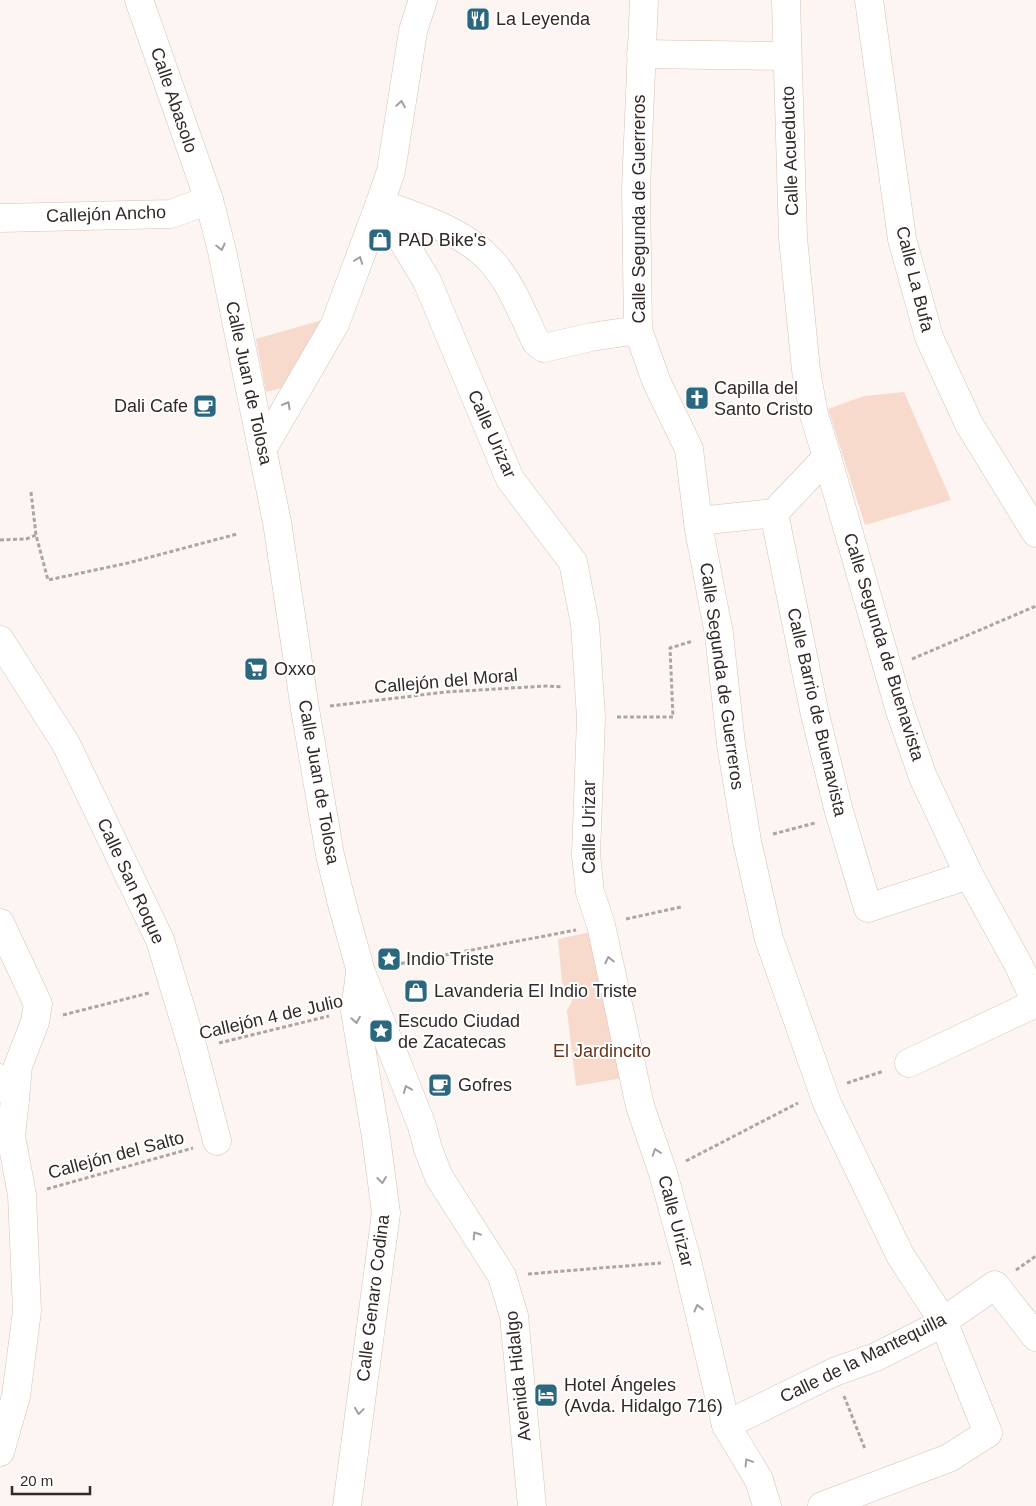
<svg xmlns="http://www.w3.org/2000/svg" width="1036" height="1506" viewBox="0 0 1036 1506" font-family="Helvetica,sans-serif">
<rect width="100%" height="100%" fill="#fdf5f1"/>
<g fill="#f8dacc">
<path d="M322,320L286,387L266,392L256,339Z"/>
<path d="M904,392L951,500L865,525L828,409L864,396Z"/>
<path d="M605,929L640,1075L576,1086L567,1010L572,1001L562,982L558,939Z"/>
</g>
<g fill="none" stroke-linecap="round" stroke-linejoin="round">
<g stroke="#d6c1b8" stroke-width="29">
<g id="minor">
<path d="M139,0L209,200L222,251L277,522L305,709L330,855L341,900L361,972L422,1126L428,1149L439,1177L502,1276L514,1316L532,1506"/>
<path d="M644,0L636,188L638,330L657,383L689,449L699,530L719,634L731,744L747,841L769,939L827,1103L900,1255L943,1321L988,1433L949,1458L822,1506"/>
<path d="M786,0L793,238L806,370L814,415L827,457L900,711L923,777L969,875L1018,964L1036,1002"/>
<path d="M641,54L787,56"/>
<path d="M380,203L427,281L510,479L573,562L585,624L591,718L586,855L590,892L601,925L640,1106L663,1173L687,1261L726,1425L759,1480L767,1506"/>
<path d="M380,203C418,218 463,230 491,261C512,284 523,315 536,342L544,348L591,337L638,330"/>
<path d="M0,218L171,214L209,200"/>
<path d="M263,448L335,324L380,203L391,171L413,31L423,0"/>
<path d="M774,513L814,710L838,808L868,908L969,875"/>
<path d="M698,521L774,513L827,457"/>
<path d="M0,640L66,744L160,940L193,1049L217,1141"/>
<path d="M0,923L38,1004L35,1022L18,1066L15,1099"/>
<path d="M909,1063L1036,1003"/>
<path d="M0,1078L15,1099L11,1136L22,1195L27,1311L16,1396L0,1452"/>
<path d="M726,1425L834,1372L876,1357L935,1327L995,1285L1036,1337"/>
<path d="M347,1506L386,1213L376,1137L355,1011L360,973"/>
</g>
</g>
<g stroke="#d6c1b8" stroke-width="29">
<path id="major" d="M869,0L902,239L929,337L969,424L1036,533"/>
</g>
<g stroke="#ada5a1" stroke-width="3" stroke-dasharray="4 2.5" stroke-linecap="butt">
<path d="M31,492L36,535L48,580L128,563L237,534"/>
<path d="M0,540L26,539L36,535"/>
<path d="M912,659L1036,606"/>
<path d="M330,706L446,692L546,686L563,687"/>
<path d="M617,717H673L670,648L693,641"/>
<path d="M773,834L815,823"/>
<path d="M626,919L681,907"/>
<path d="M388,966L576,930"/>
<path d="M63,1015L149,993"/>
<path d="M219,1043L329,1016"/>
<path d="M847,1083L884,1071"/>
<path d="M686,1161L798,1103"/>
<path d="M47,1189L193,1148"/>
<path d="M1016,1270L1036,1256"/>
<path d="M528,1274L661,1263"/>
<path d="M844,1396L865,1449"/>
</g>
<use href="#minor" stroke="#fff" stroke-width="28"/>
<use href="#major" stroke="#fff" stroke-width="28"/>
</g>
<defs><path id="oneway-chevron" d="M-2-3.5L2.5 0L-2 3.5" fill="none" stroke-width="1.6" stroke-linecap="round" stroke-linejoin="round" transform="scale(1.25)"/></defs>
<g stroke="#a39f9e">
<use href="#oneway-chevron" transform="translate(401 104) rotate(-81)"/>
<use href="#oneway-chevron" transform="translate(221 247) rotate(77)"/>
<use href="#oneway-chevron" transform="translate(359 260) rotate(-69)"/>
<use href="#oneway-chevron" transform="translate(287 405) rotate(-60)"/>
<use href="#oneway-chevron" transform="translate(609 960) rotate(-103)"/>
<use href="#oneway-chevron" transform="translate(356 1020) rotate(80)"/>
<use href="#oneway-chevron" transform="translate(407 1089) rotate(-112)"/>
<use href="#oneway-chevron" transform="translate(656 1152) rotate(-109)"/>
<use href="#oneway-chevron" transform="translate(382 1180) rotate(83)"/>
<use href="#oneway-chevron" transform="translate(476 1235) rotate(-123)"/>
<use href="#oneway-chevron" transform="translate(698 1308) rotate(-104)"/>
<use href="#oneway-chevron" transform="translate(359 1411) rotate(98)"/>
<use href="#oneway-chevron" transform="translate(748 1462) rotate(-121)"/>
</g>
<defs>
<g id="restaurant-square" transform="scale(1.25)"><rect x="-9" y="-9" width="18" height="18" rx="4" fill="#2b677f" stroke="#fff"/><path d="M-5-6h1v4h1v-4h1v4h1v-4h1v5L-1.5 .5V6h-2V.5L-5-1ZM5-6V6H3V1.5H1.5Q1.5-4 5-6Z" fill="#fff"/></g>
<g id="shop-square" transform="scale(1.25)"><rect x="-9" y="-9" width="18" height="18" rx="4" fill="#2b677f" stroke="#fff"/><path d="M-5-2.5h2.3a2.7 3.5 0 0 1 5.4 0H5L5.5 6h-11ZM-1.5-2.5h3a1.5 2.3 0 0 0-3 0Z" fill="#fff"/></g>
<g id="church-square" transform="scale(1.25)"><rect x="-9" y="-9" width="18" height="18" rx="4" fill="#2b677f" stroke="#fff"/><path d="M-1.2-6h2.4v3.5h3.3v2.4h-3.3V6h-2.4V-.1h-3.3v-2.4h3.3Z" fill="#fff"/></g>
<g id="cafe-square" transform="scale(1.25)"><rect x="-9" y="-9" width="18" height="18" rx="4" fill="#2b677f" stroke="#fff"/><path d="M-5.5-4.5H6V0H3Q3 3.5 0 3.5H-2.5Q-5.5 3.5-5.5 0ZM3-3.2v2h1.7v-2ZM-6 4.5H4V6H-6Z" fill="#fff"/></g>
<g id="supermarket-square" transform="scale(1.25)"><rect x="-9" y="-9" width="18" height="18" rx="4" fill="#2b677f" stroke="#fff"/><path d="M-6-5.5h2.5l.6 2H6L4.5 2H-2.5L-4.4-4H-6ZM-1.5 3.2a1.3 1.3 0 1 0 .1 0ZM3 3.2a1.3 1.3 0 1 0 .1 0Z" fill="#fff"/></g>
<g id="sight-square" transform="scale(1.25)"><rect x="-9" y="-9" width="18" height="18" rx="4" fill="#2b677f" stroke="#fff"/><path d="M0-6L1.8-2.2L6-1.7L2.9 1.2L3.7 5.4L0 3.3L-3.7 5.4L-2.9 1.2L-6-1.7L-1.8-2.2Z" fill="#fff"/></g>
<g id="hotel-square" transform="scale(1.25)"><rect x="-9" y="-9" width="18" height="18" rx="4" fill="#2b677f" stroke="#fff"/><path d="M-6-4.5h1.5V1H6V5H4.5V3h-9V5H-6ZM-4 0a1.8 1.8 0 1 1 3.6 0ZM.5 0V-2.5h3Q6-2.5 6 0Z" fill="#fff"/></g>
</defs>
<g fill-rule="evenodd">
<use href="#restaurant-square" x="478" y="19"/>
<use href="#shop-square" x="380" y="240"/>
<use href="#church-square" x="697" y="398"/>
<use href="#cafe-square" x="205" y="406"/>
<use href="#supermarket-square" x="256" y="669"/>
<use href="#sight-square" x="389" y="959"/>
<use href="#shop-square" x="416" y="991"/>
<use href="#sight-square" x="381" y="1031"/>
<use href="#cafe-square" x="440" y="1085"/>
<use href="#hotel-square" x="546" y="1395"/>
</g>
<g text-anchor="middle" stroke-width="4" stroke-linejoin="round" paint-order="stroke">
<g font-size="18" fill="#322a27" stroke="#fff" text-anchor="start">
<text x="496" y="25">La Leyenda</text>
<text x="398" y="246">PAD Bike's</text>
<text x="714" y="394">Capilla del<tspan x="714" dy="21">Santo Cristo</tspan></text>
<text x="188" y="412" text-anchor="end">Dali Cafe</text>
<text x="274" y="675">Oxxo</text>
<text x="406" y="965">Indio Triste</text>
<text x="434" y="997">Lavanderia El Indio Triste</text>
<text x="398" y="1027">Escudo Ciudad<tspan x="398" dy="21">de Zacatecas</tspan></text>
<text x="458" y="1091">Gofres</text>
<text x="564" y="1391">Hotel Ángeles<tspan x="564" dy="21">(Avda. Hidalgo 716)</tspan></text>
</g>
<g font-size="18" fill="#322a27" stroke="#fff">
<text transform="translate(174 100) rotate(71)" y="6">Calle Abasolo</text>
<text transform="translate(790 151) rotate(-92)" y="6">Calle Acueducto</text>
<text transform="translate(639 209) rotate(-90)" y="6">Calle Segunda de Guerreros</text>
<text transform="translate(106 214) rotate(-2)" y="6">Callejón Ancho</text>
<text transform="translate(915 279) rotate(76)" y="6">Calle La Bufa</text>
<text transform="translate(249 383) rotate(78)" y="6">Calle Juan de Tolosa</text>
<text transform="translate(492 434) rotate(66)" y="6">Calle Urizar</text>
<text transform="translate(884 647) rotate(73)" y="6">Calle Segunda de Buenavista</text>
<text transform="translate(722 676) rotate(82)" y="6">Calle Segunda de Guerreros</text>
<text transform="translate(446 681) rotate(-5)" y="6">Callejón del Moral</text>
<text transform="translate(817 712) rotate(77)" y="6">Calle Barrio de Buenavista</text>
<text transform="translate(319 782) rotate(80)" y="6">Calle Juan de Tolosa</text>
<text transform="translate(589 827) rotate(-90)" y="6">Calle Urizar</text>
<text transform="translate(131 881) rotate(65)" y="6">Calle San Roque</text>
<text transform="translate(271 1017) rotate(-13)" y="6">Callejón 4 de Julio</text>
<text transform="translate(116 1155) rotate(-15)" y="6">Callejón del Salto</text>
<text transform="translate(676 1221) rotate(75)" y="6">Calle Urizar</text>
<text transform="translate(373 1298) rotate(-83)" y="6">Calle Genaro Codina</text>
<text transform="translate(863 1358) rotate(-26)" y="6">Calle de la Mantequilla</text>
<text transform="translate(518 1376) rotate(-96)" y="6">Avenida Hidalgo</text>
</g>
<g font-size="18" fill="#683419" stroke="#fff">
<text x="602" y="1057">El Jardincito</text>
</g>
</g>
<path d="M12 1486v8h78v-8" fill="none" stroke="#322a27" stroke-width="2.5"/>
<text x="20" y="1486" font-size="15" fill="#322a27" stroke="#ffffff" stroke-width="4" paint-order="stroke">20 m</text>
</svg>
